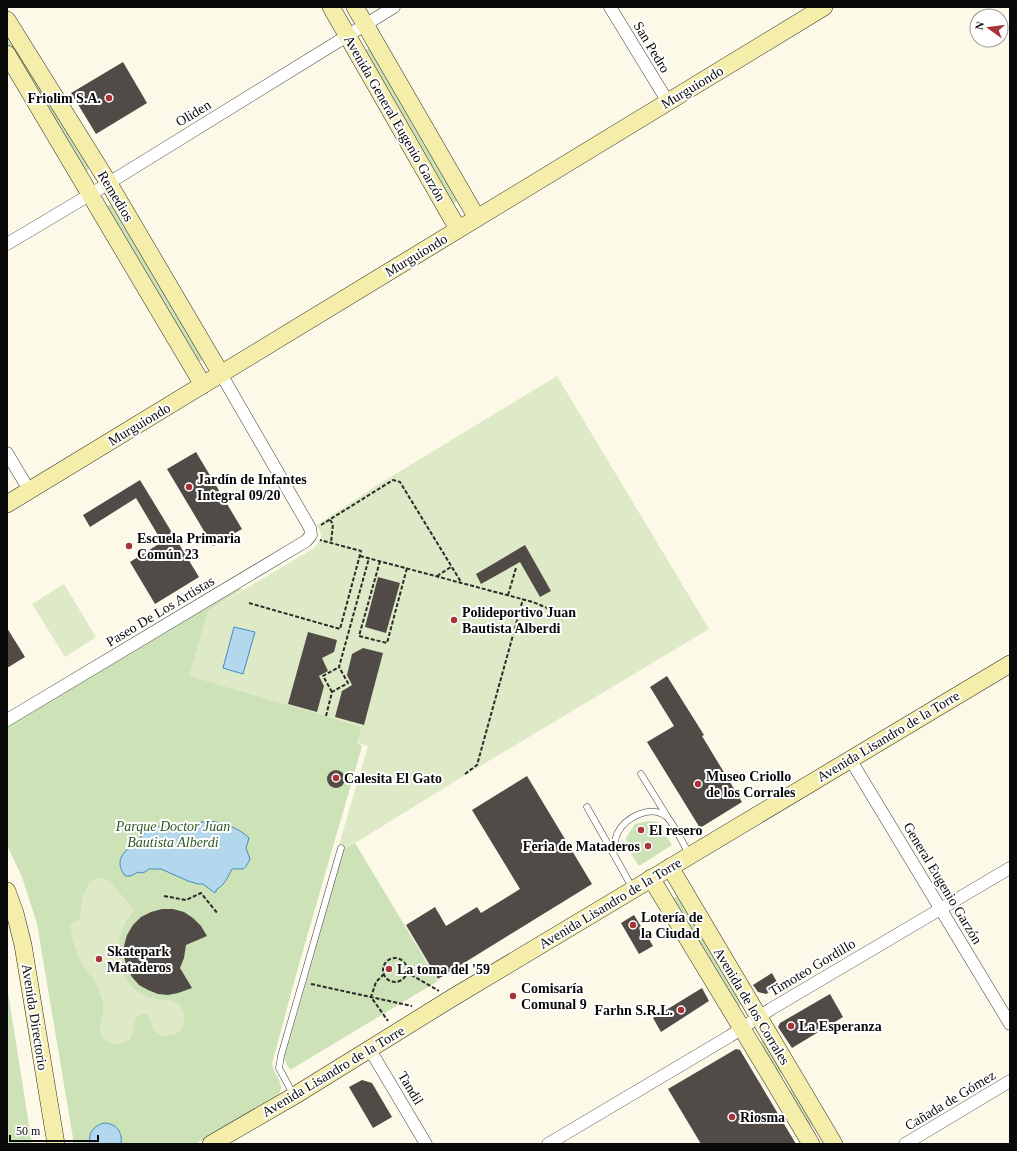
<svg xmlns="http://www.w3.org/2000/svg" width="1017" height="1151" viewBox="0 0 1017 1151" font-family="'Times New Roman',serif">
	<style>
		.green { fill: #cde2b7 }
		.pitch { fill: #deeac7 }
		.water { fill: #b3d8ee; stroke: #438bbc }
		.building { fill: #514b47 }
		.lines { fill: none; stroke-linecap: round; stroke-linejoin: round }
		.lane-casing { stroke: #3c3c3c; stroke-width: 7 }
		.street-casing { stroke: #3c3c3c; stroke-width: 13 }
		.secondary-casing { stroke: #2b2b2b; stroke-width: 18 }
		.path { stroke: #2b2b2b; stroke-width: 2; stroke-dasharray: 4 2; stroke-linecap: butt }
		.lane { stroke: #fff; stroke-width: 6 }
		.street { stroke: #fff; stroke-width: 12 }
		.secondary { stroke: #f5edaa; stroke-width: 17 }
		.poi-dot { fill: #a83338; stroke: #fff; stroke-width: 1.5 }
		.labels { text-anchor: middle; stroke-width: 4; stroke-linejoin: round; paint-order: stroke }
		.street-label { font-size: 14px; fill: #090909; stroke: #fff }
		.poi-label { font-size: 14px; font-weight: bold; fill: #090909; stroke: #fff; text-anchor: start }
		.park-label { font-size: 14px; font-style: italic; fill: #2d5823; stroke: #fff }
	</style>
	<rect width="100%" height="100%" fill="#fcf9e8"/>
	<g class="green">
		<path d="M7,29l82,137c0,3 -1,5 -4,5l-78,-122z"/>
		<polygon points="369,48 457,201 454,203 450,202 365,54 366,50"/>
		<polygon points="111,204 203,359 201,361 198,361 106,207"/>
		<path d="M238,588l5,1 -35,22 118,105 36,11 -5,16 5,3 -66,229 -24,89c3,14 16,21 4,34l-81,46h-121l-37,-220 -15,-47 -15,-32v-120z"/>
		<polygon points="648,821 658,822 672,845 639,866 628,849 626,838 635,824"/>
		<polygon points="355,843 438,981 290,1070 284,1059 344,849"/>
		<polygon points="679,895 744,1003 736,1008 671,900"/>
		<polygon points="7,986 32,1144 7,1144 7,1124 8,1122 7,1115"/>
		<polygon points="765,1039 816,1123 810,1127 820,1144 826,1140 828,1144 818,1144 787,1092 792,1089 782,1072 777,1076 758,1043"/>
	</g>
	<g class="pitch">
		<path d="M557,376l152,253 -242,145 -112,69 -11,6 -6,-1 30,-102 -11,-3 5,-16 -173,-51 19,-65 106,-63c9,-10 9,-11 3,-23l62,-41z"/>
		<polygon points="64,584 96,637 65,657 32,604"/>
		<path d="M96,878l10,1 4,3 25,28c-3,4 -7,8 -9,12 -15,26 -8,64 22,75 9,4 22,1 29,6 10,7 10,22 1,29 -7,6 -19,5 -25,-3 -4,-7 -1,-22 -17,-12 -4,11 0,26 -18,27 -5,0 -8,-1 -12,-4 -13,-10 -1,-21 -3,-34 0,-6 -3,-12 -5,-18 -3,-8 -11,-15 -15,-23 -8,-13 -11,-27 -13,-41l9,-4 4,-26 2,-1 3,-9z"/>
	</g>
	<g class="water">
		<polygon points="234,627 255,632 243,674 223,668"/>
		<path d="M210,821c14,2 29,7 39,17l-3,10 4,11c-7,14 -6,9 -18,10 -4,7 -7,16 -15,20l-2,4 -12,-9h-5l-10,-3 -27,-12h-12l-4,3 -4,1 -3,-1 -7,4h-6c-13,-18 2,-26 14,-37 4,-4 7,-8 12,-11 6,-3 13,-1 19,-1 14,0 26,-5 40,-6z"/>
		<path d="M104,1123c12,0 19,9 17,21h-31c-2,-11 3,-18 14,-21z"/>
	</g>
	<g class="building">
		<polygon points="123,62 147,103 96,134 71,93"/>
		<polygon points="196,452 242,529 213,546 167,469"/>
		<polygon points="140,480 199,577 155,604 130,562 162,542 136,498 90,527 83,515"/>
		<polygon points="525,545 551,591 540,597 520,562 481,584 476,574"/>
		<polygon points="378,577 400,583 386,633 365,627"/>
		<polygon points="7,628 25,657 7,668"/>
		<polygon points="308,632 337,640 334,652 322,658 328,671 319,676 324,686 317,712 288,704"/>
		<polygon points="363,648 383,653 364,725 335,717 342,691 352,685 347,675 352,654"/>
		<polygon points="667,676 704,735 702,736 742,802 700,828 647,742 674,726 650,687"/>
		<circle cx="336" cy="779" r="9"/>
		<polygon points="527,776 592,884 438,979 406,925 435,907 446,926 477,907 481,913 520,889 472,810"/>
		<polygon points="162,909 173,909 184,912 193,918 201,926 207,936 186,945 184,958 180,968 192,988 178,993 168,995 158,994 148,990 139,985 132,977 127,968 124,957 124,946 127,935 133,925 141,917 151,912"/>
		<polygon points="634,915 653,946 639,954 621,923"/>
		<polygon points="772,973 779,986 766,994 758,992 753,985"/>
		<polygon points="702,988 709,1001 661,1032 653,1018"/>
		<polygon points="830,994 843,1017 792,1048 778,1027 780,1023"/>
		<polygon points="736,1049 740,1050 796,1144 701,1144 668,1089"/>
		<polygon points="362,1080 372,1083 392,1117 373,1128 349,1087"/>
	</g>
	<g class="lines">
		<defs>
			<g id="lane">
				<polyline points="641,774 667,816"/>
				<polyline points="587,807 613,853"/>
				<path d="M633,889l-20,-36c1,-6 2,-13 4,-19 8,-17 34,-30 50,-17 7,7 17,29 23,38"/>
				<polyline points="293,1094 279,1068 281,1056 341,848"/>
			</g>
			<g id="street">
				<polyline points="610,7 668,102"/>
				<polyline points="7,244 91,194 394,7"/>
				<polyline points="7,453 29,490"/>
				<polyline points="7,720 306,541 311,535 310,528 221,374"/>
				<polyline points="850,759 1010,1024"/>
				<polyline points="369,1048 426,1144"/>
				<polyline points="548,1144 730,1036 771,1009 1010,868"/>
				<polyline points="905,1144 1010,1081"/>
			</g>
			<g id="secondary">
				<polyline points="331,7 458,229"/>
				<polyline points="355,7 477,218"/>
				<polyline points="7,20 108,182 221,374"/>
				<polyline points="7,54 203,385"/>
				<polyline points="7,504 824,7"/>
				<polyline points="670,867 834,1144"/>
				<polyline points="651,878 767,1070 811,1144"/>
				<polyline points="7,891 15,913 23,945 56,1144"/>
				<polyline points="211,1144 294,1096 452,998 1010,664"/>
			</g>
		</defs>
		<use href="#lane" class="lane-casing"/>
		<use href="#street" class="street-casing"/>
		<use href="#secondary" class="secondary-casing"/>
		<g class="path">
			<polyline points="330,520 333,524 331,543"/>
			<polyline points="321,525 393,480 400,482 461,582"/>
			<polyline points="360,556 533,602 559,613 563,621"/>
			<polyline points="380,561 359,636 387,643 407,568"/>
			<polyline points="437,576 451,567"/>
			<polyline points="508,595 516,568"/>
			<polyline points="249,603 340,629 361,551 320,540"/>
			<polyline points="332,692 323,676 339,667"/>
			<polyline points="326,716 332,692 348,683 339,667 369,558"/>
			<polyline points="465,774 477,765 523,599"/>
			<polyline points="164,896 186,900 201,893 218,914"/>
			<circle cx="395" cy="970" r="12"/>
			<polyline points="406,972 439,991"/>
			<polyline points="384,974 376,982 371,997 388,1021"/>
			<polyline points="311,984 412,1006"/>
		</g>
		<use href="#lane" class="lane"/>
		<use href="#street" class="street"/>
		<use href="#secondary" class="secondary"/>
	</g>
	<g class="poi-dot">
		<circle cx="109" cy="98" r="4"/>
		<circle cx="189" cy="487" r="4"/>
		<circle cx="129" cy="546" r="4"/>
		<circle cx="454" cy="620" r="4"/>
		<circle cx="336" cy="778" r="4"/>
		<circle cx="698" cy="784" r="4"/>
		<circle cx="641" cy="830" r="4"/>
		<circle cx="648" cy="846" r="4"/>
		<circle cx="633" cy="925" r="4"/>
		<circle cx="99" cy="959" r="4"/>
		<circle cx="389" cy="969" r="4"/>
		<circle cx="513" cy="996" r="4"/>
		<circle cx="681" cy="1010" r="4"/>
		<circle cx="791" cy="1026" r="4"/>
		<circle cx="732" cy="1117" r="4"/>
	</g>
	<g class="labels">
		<g class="street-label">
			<text transform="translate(652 47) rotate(59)" y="5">San Pedro</text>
			<text transform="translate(692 87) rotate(-31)" y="5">Murguiondo</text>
			<text transform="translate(193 113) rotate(-31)" y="5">Oliden</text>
			<text transform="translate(395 118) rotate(60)" y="5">Avenida General Eugenio Garzón</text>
			<text transform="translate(116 196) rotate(59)" y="5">Remedios</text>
			<text transform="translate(416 255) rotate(-31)" y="5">Murguiondo</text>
			<text transform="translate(139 424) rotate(-31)" y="5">Murguiondo</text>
			<text transform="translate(160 611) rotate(-31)" y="5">Paseo De Los Artistas</text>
			<text transform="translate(888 736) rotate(-31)" y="5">Avenida Lisandro de la Torre</text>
			<text transform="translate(943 883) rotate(59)" y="5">General Eugenio Garzón</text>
			<text transform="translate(610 903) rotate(-31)" y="5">Avenida Lisandro de la Torre</text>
			<text transform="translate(812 967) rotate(-31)" y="5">Timoteo Gordillo</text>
			<text transform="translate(752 1006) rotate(59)" y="5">Avenida de los Corrales</text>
			<text transform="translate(35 1017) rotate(81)" y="5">Avenida Directorio</text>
			<text transform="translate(333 1071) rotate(-31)" y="5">Avenida Lisandro de la Torre</text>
			<text transform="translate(411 1088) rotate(59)" y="5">Tandil</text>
			<text transform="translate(950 1100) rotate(-31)" y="5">Cañada de Gómez</text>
		</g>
		<g class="poi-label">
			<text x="101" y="103" text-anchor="end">Friolim S.A.</text>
			<text x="197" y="484">Jardín de Infantes<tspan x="197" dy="16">Integral 09/20</tspan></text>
			<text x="137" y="543">Escuela Primaria<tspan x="137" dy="16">Común 23</tspan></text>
			<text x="462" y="617">Polideportivo Juan<tspan x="462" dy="16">Bautista Alberdi</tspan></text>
			<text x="706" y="781">Museo Criollo<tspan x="706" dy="16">de los Corrales</tspan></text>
			<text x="344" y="783">Calesita El Gato</text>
			<text x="649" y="835">El resero</text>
			<text x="640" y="851" text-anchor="end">Feria de Mataderos</text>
			<text x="641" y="922">Lotería de<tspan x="641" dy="16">la Ciudad</tspan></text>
			<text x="107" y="956">Skatepark<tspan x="107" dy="16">Mataderos</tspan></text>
			<text x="397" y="974">La toma del '59</text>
			<text x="521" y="993">Comisaría<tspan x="521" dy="16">Comunal 9</tspan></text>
			<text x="673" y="1015" text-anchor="end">Farhn S.R.L.</text>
			<text x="799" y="1031">La Esperanza</text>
			<text x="740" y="1122">Riosma</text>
		</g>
		<g class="park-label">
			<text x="173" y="831">Parque Doctor Juan<tspan x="173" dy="16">Bautista Alberdi</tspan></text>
		</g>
	</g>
	<rect width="1017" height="1151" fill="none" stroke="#090909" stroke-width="16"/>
	<g transform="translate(989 28) rotate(284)"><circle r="19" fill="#ffffff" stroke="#9d9d9d"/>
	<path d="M0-3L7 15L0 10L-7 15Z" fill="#a83338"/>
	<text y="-6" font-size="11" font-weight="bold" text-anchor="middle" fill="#090909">N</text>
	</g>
	<path d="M10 1135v6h88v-6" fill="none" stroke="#090909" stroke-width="2"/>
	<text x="16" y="1135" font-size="12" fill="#090909" stroke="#ffffff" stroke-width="3" paint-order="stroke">50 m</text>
</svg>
